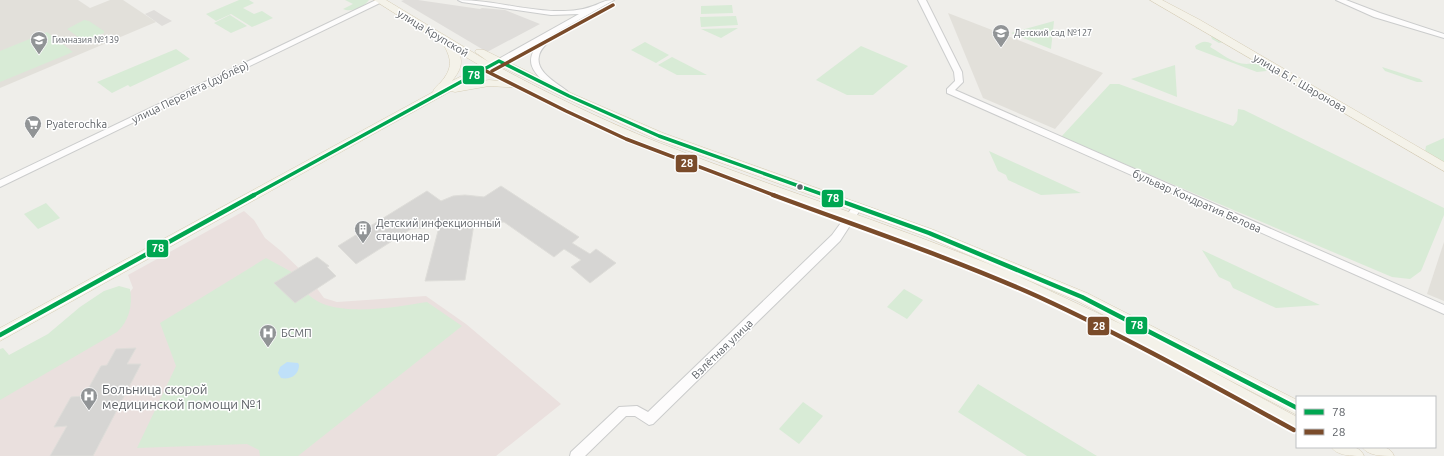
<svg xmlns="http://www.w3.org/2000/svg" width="1444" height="456" viewBox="0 0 1444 456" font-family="Ubuntu,sans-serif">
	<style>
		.industrial { fill: #dfddda }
		.education { fill: #e2e0da }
		.medical { fill: #eae0de }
		.green { fill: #d8ebd6 }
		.water { fill: #bfe0f9 }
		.building { fill: #d6d5d3; stroke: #deddd9 }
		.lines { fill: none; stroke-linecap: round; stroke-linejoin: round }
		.minor-casing { stroke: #cbcccc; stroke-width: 2 }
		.major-casing { stroke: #d7ceb8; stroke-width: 1 }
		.minor { fill: #fdfcfc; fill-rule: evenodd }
		.major { fill: #f4f2e9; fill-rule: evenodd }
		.bus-1-far1-casing { stroke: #fff; stroke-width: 6 }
		.bus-1-casing { stroke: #fff; stroke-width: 8 }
		.bus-2-far1-casing { stroke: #fff; stroke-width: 6 }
		.bus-2-casing { stroke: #fff; stroke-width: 8 }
		.bus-1-far1 { stroke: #00a651; stroke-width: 3.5 }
		.bus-1 { stroke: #00a651; stroke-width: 4.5 }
		.bus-2-far1 { stroke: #7a4b2a; stroke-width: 3.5 }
		.bus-2 { stroke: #7a4b2a; stroke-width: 4.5 }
		.bus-dot { fill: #5f6368; stroke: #fff; stroke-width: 1.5 }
		.labels { text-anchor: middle; stroke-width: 3; stroke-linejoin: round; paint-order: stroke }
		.far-poi-label { font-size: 9px; fill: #5f6368; stroke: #fff; text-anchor: start }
		.street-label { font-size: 11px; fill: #5f6368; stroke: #fff }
		.poi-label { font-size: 11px; fill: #5f6368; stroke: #fff; text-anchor: start }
		.near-poi-label { font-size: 13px; fill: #5f6368; stroke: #fff; text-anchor: start }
		.line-badge { stroke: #fff; stroke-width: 1.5 }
		.badge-label { font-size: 11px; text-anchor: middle; font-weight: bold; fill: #fff }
	</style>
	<rect width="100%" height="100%" fill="#efeeea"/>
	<g class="industrial">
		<polygon points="404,0 418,0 480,9 482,8 505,10 540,24 487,52 401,1"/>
		<polygon points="154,10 165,17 172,21 162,26 145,14"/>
	</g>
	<g class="education">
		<polygon points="0,0 78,0 90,8 110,0 123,0 156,22 0,88"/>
		<polygon points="948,13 1103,73 1055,129 983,98"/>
		<polygon points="1444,242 1444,301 1427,294"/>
	</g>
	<polygon class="medical" points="244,211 254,220 265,238 281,251 310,279 324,298 337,302 426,296 466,324 561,404 496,456 0,456 0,373 125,299 133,288 128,275"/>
	<g class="green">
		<polygon points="239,0 249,0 254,3 243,8 254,14 262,11 273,18 252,27 231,14 216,21 206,14"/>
		<path d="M345,0h24c-5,7 -18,13 -26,9l10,-5z"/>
		<polygon points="732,5 733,13 701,14 701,6"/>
		<polygon points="230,15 247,26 231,33 214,23"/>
		<polygon points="736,16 738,25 701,27 700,17"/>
		<polygon points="84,20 89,21 104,31 104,33 84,41 67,29"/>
		<polygon points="1054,21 1051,49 1011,33"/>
		<polygon points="738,28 721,38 701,29"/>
		<polygon points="47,32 73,52 0,82 0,51"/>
		<path d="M1211,36h4l51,31 1,2 -1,2 -9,1 -61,-23 -1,-3c6,-4 10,-6 17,-2l-2,3c14,8 29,22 46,15l-33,-20 -4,1 -7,-4z"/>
		<polygon points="645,42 669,55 656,63 631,50"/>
		<polygon points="861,46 908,66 873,95 847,95 816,80"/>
		<polygon points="176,49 190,59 130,87 128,85 112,93 97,82"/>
		<polygon points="672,57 707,75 677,75 658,65"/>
		<polygon points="1175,65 1177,97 1131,79"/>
		<polygon points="1382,67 1420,79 1423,82 1417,82 1385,71"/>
		<polygon points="1110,84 1119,84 1233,126 1237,121 1238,109 1244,110 1444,208 1444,215 1421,271 1410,279 1392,277 1061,137"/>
		<polygon points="1444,138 1444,163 1425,152 1426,146"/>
		<polygon points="989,151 1081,193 1041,195 1008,180 1006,175 998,171"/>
		<polygon points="46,203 60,218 38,229 24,214"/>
		<polygon points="1202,250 1320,305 1276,308 1233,288 1230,282 1219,277"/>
		<path d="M266,258l35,19c1,4 2,11 5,15 23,28 89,15 121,10l35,24 -164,130h-38l-1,-6 -12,-6 -110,4 39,-82 -16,-43z"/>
		<path d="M119,286l11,3c3,16 -1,32 -13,43l-117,68v-51l3,-1 6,7 39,-21 32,-27 24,-16z"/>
		<polygon points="904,289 923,300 907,319 887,307"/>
		<polygon points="978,384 1097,456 1027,456 958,412"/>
		<polygon points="803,402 823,416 799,444 779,429"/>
	</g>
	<path class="water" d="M287,362l11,1 1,2c0,10 -9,15 -18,13l-3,-5 2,-6z"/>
	<g class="building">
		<polygon points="501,186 579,237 572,243 590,254 596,249 616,263 590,283 571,267 581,260 564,249 554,257 504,222 474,224 465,280 425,281 439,227 411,229 356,264 338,246 427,191 441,201 453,196 465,195 484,197"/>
		<polygon points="317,257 329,266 327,267 336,276 295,303 274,283"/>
		<polygon points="136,348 127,364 141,364 93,456 50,456 67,426 54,427 71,397 84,396 101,366 107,365 116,349"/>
	</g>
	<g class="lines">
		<defs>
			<g id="minor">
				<polygon points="376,0 384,1 0,187 0,180"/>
				<path d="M458,0c33,0 65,10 96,11 13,0 26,0 39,-5 9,-3 11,-6 21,-6l-64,36 1,2c-4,6 -11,11 -12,18 -4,16 18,27 28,35l1,2 -4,3c-6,-2 -11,-8 -16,-11 -17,-14 -24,-25 -8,-43l-38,21h-6l-1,-2 84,-47 -28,1 -89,-13z"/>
				<polygon points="918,0 926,0 962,72 963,82 955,90 1444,305 1444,314 947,93 947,89 955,81 954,72"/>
				<polygon points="1336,0 1346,0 1380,13 1444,34 1444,38 1374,17"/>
				<polygon points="857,204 862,207 840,241 653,424 649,425 635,416 626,416 585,456 570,456 571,452 619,407 637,406 648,412 832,235 854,205"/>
			</g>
			<g id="major">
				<path d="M374,0h12l103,62 -14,-10 1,-2h8l89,44 90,39 271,97 153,63 210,107v15l-95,-49 95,51v15l-221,-117 -117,-53 -310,-114 -71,-32 -55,-28 -34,-2 -34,6 -4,-1 -451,250v-13l433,-236c1,-4 5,-7 8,-10 12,-14 11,-23 2,-38zM459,53l22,13 -29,15c7,-9 12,-17 7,-28zM498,65l67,33 90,41 269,97 84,36c-115,-48 -235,-84 -351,-130 -55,-22 -108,-48 -160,-76zM489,70l21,12 -21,-2 -26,4zM1016,275l61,26 46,24z"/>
				<polygon points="1150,0 1162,0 1200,20 1444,162 1444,171"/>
				<path d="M1331,447c12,0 28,-4 33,9 -12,0 -27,0 -33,-9z"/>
				<path d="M1362,447c12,0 27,-4 32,9 -12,0 -26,0 -32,-9z"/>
			</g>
		</defs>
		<use href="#minor" class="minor-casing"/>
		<use href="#major" class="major-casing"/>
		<use href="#minor" class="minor"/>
		<use href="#major" class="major"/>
		<defs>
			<polyline id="bus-1-far1" points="252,196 499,61 569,96 659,136 827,196"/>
			<g id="bus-1">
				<polyline points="824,195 929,233 1082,297 1297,408"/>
				<polyline points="0,335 254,195"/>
			</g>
			<g id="bus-2-far1">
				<polyline points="486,71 566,111 626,139 776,196"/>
				<polyline points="492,71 613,5"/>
			</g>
			<path id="bus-2" d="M773,195c89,33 179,63 266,102 87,40 171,87 255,133"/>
		</defs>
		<use href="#bus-1-far1" class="bus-1-far1-casing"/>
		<use href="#bus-1" class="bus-1-casing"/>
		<use href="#bus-2-far1" class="bus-2-far1-casing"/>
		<use href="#bus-2" class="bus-2-casing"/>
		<use href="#bus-1-far1" class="bus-1-far1"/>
		<use href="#bus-1" class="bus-1"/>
		<use href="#bus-2-far1" class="bus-2-far1"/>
		<use href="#bus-2" class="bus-2"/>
	</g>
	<defs>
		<symbol id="school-pin" viewBox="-11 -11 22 30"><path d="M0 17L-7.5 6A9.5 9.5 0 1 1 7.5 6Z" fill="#919496" stroke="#fff"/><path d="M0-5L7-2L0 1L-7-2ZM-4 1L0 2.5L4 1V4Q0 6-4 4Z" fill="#fff"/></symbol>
		<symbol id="supermarket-pin" viewBox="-11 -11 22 30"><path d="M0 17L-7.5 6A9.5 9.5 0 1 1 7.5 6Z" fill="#919496" stroke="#fff"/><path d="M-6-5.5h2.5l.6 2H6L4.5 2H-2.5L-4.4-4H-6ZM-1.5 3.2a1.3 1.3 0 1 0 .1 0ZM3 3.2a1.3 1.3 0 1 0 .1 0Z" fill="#fff"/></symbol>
		<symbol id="building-pin" viewBox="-11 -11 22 30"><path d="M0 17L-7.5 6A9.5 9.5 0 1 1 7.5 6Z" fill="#919496" stroke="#fff"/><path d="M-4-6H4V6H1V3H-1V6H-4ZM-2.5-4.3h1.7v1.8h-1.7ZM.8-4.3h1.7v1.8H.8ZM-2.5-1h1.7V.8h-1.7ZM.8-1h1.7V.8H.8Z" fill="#fff"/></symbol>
		<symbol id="hospital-pin" viewBox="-11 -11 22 30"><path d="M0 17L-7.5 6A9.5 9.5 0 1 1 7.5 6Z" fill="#919496" stroke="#fff"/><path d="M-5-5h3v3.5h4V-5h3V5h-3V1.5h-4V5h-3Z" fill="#fff"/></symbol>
	</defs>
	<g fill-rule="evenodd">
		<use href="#school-pin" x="991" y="23" width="20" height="27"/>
		<use href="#school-pin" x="29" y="30" width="20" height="27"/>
		<use href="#supermarket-pin" x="23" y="114" width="20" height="27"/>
		<use href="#building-pin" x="353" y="219" width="20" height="27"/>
		<use href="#hospital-pin" x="258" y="323" width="20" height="27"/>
		<use href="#hospital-pin" x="79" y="386" width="20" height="27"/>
	</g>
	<circle class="bus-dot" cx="800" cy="187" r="3.5"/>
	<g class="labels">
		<g class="far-poi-label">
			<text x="1014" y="36">Детский сад №127</text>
			<text x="52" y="43">Гимназия №139</text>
		</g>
		<g class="street-label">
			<text transform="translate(433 33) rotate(31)" y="4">улица Крупской</text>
			<text transform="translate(1300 83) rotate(30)" y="4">улица Б.Г. Шаронова</text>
			<text transform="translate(190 92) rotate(-26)" y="4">улица Перелёта (дублёр)</text>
			<text transform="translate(1197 201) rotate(24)" y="4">бульвар Кондратия Белова</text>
			<text transform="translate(722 349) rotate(-44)" y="4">Взлётная улица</text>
		</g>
		<g class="poi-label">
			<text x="46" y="128">Pyaterochka</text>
			<text x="376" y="227">Детский инфекционный<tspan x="376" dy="13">стационар</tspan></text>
			<text x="281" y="337">БСМП</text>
		</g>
		<g class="near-poi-label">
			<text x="102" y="394">Больница скорой<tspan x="102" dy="15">медицинской помощи №1</tspan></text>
		</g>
	</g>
	<g class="line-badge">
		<rect x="462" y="65" width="23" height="20" rx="4" fill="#00a651"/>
		<rect x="675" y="154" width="23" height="19" rx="4" fill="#7a4b2a"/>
		<rect x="821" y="189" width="23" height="19" rx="4" fill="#00a651"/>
		<rect x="146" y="239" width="23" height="19" rx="4" fill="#00a651"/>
		<rect x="1125" y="316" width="23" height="19" rx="4" fill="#00a651"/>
		<rect x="1087" y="316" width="23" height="20" rx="4" fill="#7a4b2a"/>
	</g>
	<g class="badge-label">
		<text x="474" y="79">78</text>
		<text x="687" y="167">28</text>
		<text x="833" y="202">78</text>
		<text x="158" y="252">78</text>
		<text x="1137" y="329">78</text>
		<text x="1099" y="330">28</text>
	</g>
	<rect x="1296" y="396" width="140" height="52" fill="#ffffff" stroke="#bfc1c3"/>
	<rect x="1304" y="409" width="20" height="6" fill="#00a651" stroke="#bfc1c3"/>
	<text x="1332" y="416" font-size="12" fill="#5f6368">78</text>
	<rect x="1304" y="429" width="20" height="6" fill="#7a4b2a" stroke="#bfc1c3"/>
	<text x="1332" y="436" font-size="12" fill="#5f6368">28</text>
</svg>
